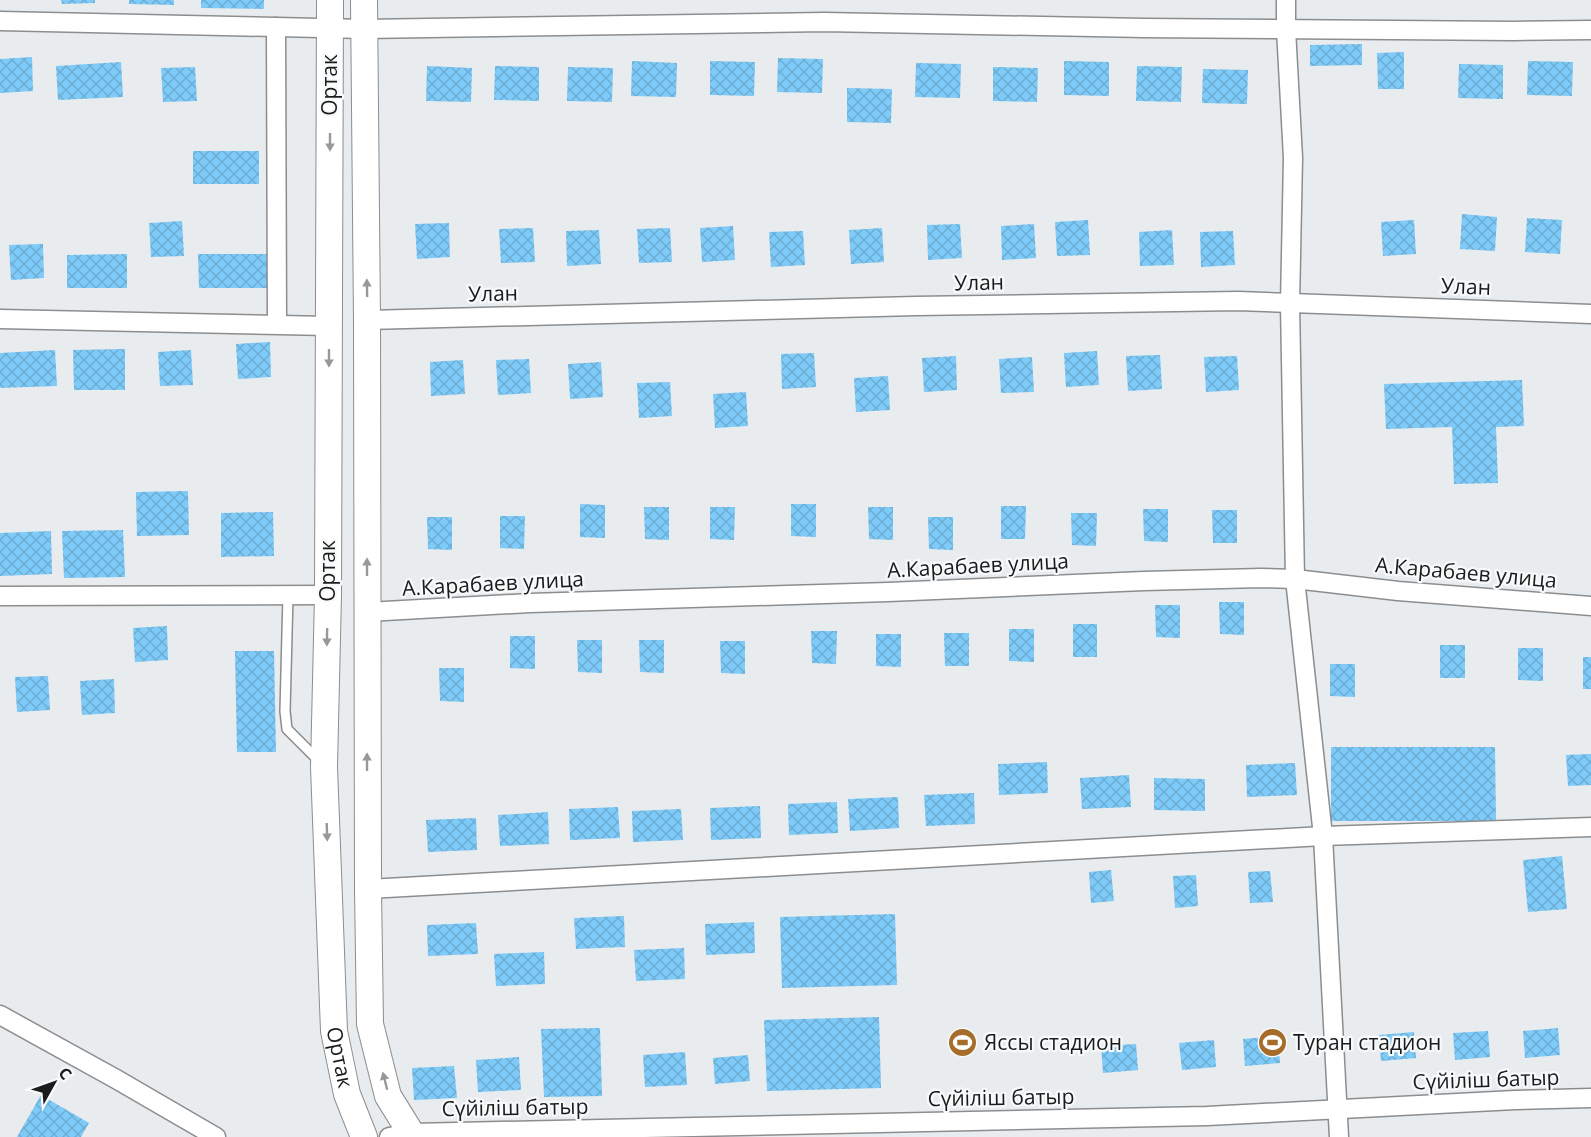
<svg xmlns="http://www.w3.org/2000/svg" width="1591" height="1137" viewBox="0 0 1591 1137" font-family="'Open Sans',sans-serif">
	<style>
		.building { fill: url(#building-cross-hatch) }
		.lines { fill: none; stroke-linecap: round; stroke-linejoin: round }
		.lane-casing { stroke: #8b8d8f; stroke-width: 12 }
		.street-casing { stroke: #8b8d8f; stroke-width: 21 }
		.secondary-casing { stroke: #8b8d8f; stroke-width: 28 }
		.lane { stroke: #fff; stroke-width: 9 }
		.street { stroke: #fff; stroke-width: 18 }
		.secondary { stroke: #fff; stroke-width: 26 }
		.oneway { fill: #989898 }
		.labels { text-anchor: middle; stroke-width: 4.5; stroke-linejoin: round; paint-order: stroke }
		.street-label { font-size: 21px; fill: #1a1b1b; stroke: #f7f9fb }
		.poi-label { font-size: 21px; fill: #1a1b1b; stroke: #f7f9fb; text-anchor: start }
	</style>
	<defs>
		<pattern id="building-cross-hatch" width="8" height="8" patternUnits="userSpaceOnUse" patternTransform="scale(1.5)"><rect width="8" height="8" fill="#7ecaf8"/><path d="M0 0l8 8M0 8l8-8" fill="none" stroke="#6cadd4"/></pattern>
	</defs>
	<rect width="100%" height="100%" fill="#e9ecee"/>
	<g class="building">
		<polygon points="61,0 95,0 95,3 62,4"/>
		<polygon points="129,0 174,0 174,5 129,4"/>
		<polygon points="201,0 264,0 264,9 201,8"/>
		<polygon points="1362,44 1362,65 1310,66 1310,45"/>
		<polygon points="1404,52 1404,89 1378,89 1377,53"/>
		<polygon points="32,57 33,91 0,93 0,59"/>
		<polygon points="778,58 823,59 822,93 777,92"/>
		<polygon points="632,61 677,63 676,97 631,96"/>
		<polygon points="710,61 755,62 754,96 710,95"/>
		<polygon points="1064,61 1109,62 1109,96 1064,95"/>
		<polygon points="1528,61 1573,62 1572,96 1527,95"/>
		<polygon points="121,62 123,97 58,100 56,66"/>
		<polygon points="916,63 961,64 960,98 915,97"/>
		<polygon points="1459,64 1503,65 1503,99 1458,98"/>
		<polygon points="427,66 472,68 471,102 426,101"/>
		<polygon points="495,66 539,67 539,101 494,100"/>
		<polygon points="1137,66 1182,67 1181,102 1136,101"/>
		<polygon points="195,67 197,101 163,102 161,68"/>
		<polygon points="568,67 613,68 612,102 567,101"/>
		<polygon points="993,67 1038,68 1037,102 993,101"/>
		<polygon points="1203,69 1248,70 1247,104 1202,103"/>
		<polygon points="847,88 892,89 891,123 847,122"/>
		<rect x="193" y="151" width="66" height="33"/>
		<polygon points="1462,214 1497,217 1495,251 1460,249"/>
		<polygon points="1527,218 1562,220 1560,254 1525,252"/>
		<polygon points="1088,220 1090,255 1057,256 1055,222"/>
		<polygon points="1414,220 1416,254 1383,256 1381,222"/>
		<polygon points="182,221 184,256 151,257 149,223"/>
		<polygon points="449,223 450,257 417,259 415,224"/>
		<polygon points="960,224 962,258 928,260 927,225"/>
		<polygon points="1034,224 1036,258 1002,260 1001,226"/>
		<polygon points="733,226 735,260 702,262 700,228"/>
		<polygon points="533,228 535,262 501,263 499,229"/>
		<polygon points="670,228 672,262 639,263 637,229"/>
		<polygon points="882,228 884,262 851,264 849,230"/>
		<polygon points="599,230 601,264 567,266 566,231"/>
		<polygon points="1172,230 1174,265 1140,266 1139,232"/>
		<polygon points="803,231 805,265 771,267 769,232"/>
		<polygon points="1233,231 1235,265 1201,267 1200,232"/>
		<polygon points="43,244 44,278 11,280 9,245"/>
		<polygon points="127,254 127,288 67,288 67,255"/>
		<polygon points="198,254 270,254 270,288 199,288"/>
		<polygon points="270,342 271,377 238,379 236,344"/>
		<polygon points="125,349 125,390 74,390 73,350"/>
		<polygon points="55,350 57,386 0,388 0,353"/>
		<polygon points="191,350 193,385 160,386 158,352"/>
		<polygon points="1097,351 1099,385 1066,387 1064,353"/>
		<polygon points="814,353 816,387 782,389 781,354"/>
		<polygon points="1160,355 1162,389 1128,391 1126,356"/>
		<polygon points="956,356 957,390 924,392 922,358"/>
		<polygon points="1237,356 1239,390 1206,392 1204,357"/>
		<polygon points="1032,357 1034,392 1001,393 999,359"/>
		<polygon points="529,359 531,393 498,395 496,360"/>
		<polygon points="463,360 465,394 431,396 430,362"/>
		<polygon points="601,362 603,397 570,399 568,364"/>
		<polygon points="888,376 890,410 856,412 854,378"/>
		<polygon points="1522,380 1524,426 1496,427 1498,483 1454,484 1452,427 1386,429 1384,384"/>
		<polygon points="670,382 672,416 639,418 637,383"/>
		<polygon points="746,392 748,426 715,428 713,394"/>
		<polygon points="188,491 189,535 137,536 136,492"/>
		<polygon points="580,504 605,505 605,538 580,537"/>
		<polygon points="791,504 816,504 816,537 791,536"/>
		<polygon points="1001,506 1026,506 1025,539 1001,539"/>
		<polygon points="644,507 669,507 669,540 645,539"/>
		<polygon points="710,507 735,507 734,540 710,539"/>
		<polygon points="868,507 893,507 893,540 869,539"/>
		<polygon points="1143,509 1168,509 1168,542 1144,541"/>
		<polygon points="1212,510 1237,510 1237,543 1213,543"/>
		<polygon points="273,512 274,556 221,557 221,513"/>
		<polygon points="1071,513 1097,513 1096,546 1072,545"/>
		<polygon points="500,516 525,516 524,549 500,548"/>
		<polygon points="427,517 452,517 452,550 428,549"/>
		<polygon points="928,517 953,517 953,550 929,549"/>
		<polygon points="123,530 125,577 64,578 62,531"/>
		<polygon points="51,531 52,574 0,576 0,533"/>
		<polygon points="1219,602 1244,602 1244,635 1220,634"/>
		<polygon points="1155,605 1180,605 1180,638 1156,637"/>
		<rect x="1073" y="624" width="24" height="33"/>
		<polygon points="167,626 168,660 135,662 133,628"/>
		<polygon points="1009,629 1034,629 1034,662 1009,661"/>
		<polygon points="811,631 837,631 836,664 812,663"/>
		<polygon points="944,633 969,633 969,666 945,666"/>
		<polygon points="876,634 901,634 901,667 876,666"/>
		<polygon points="510,636 535,636 535,669 510,668"/>
		<polygon points="577,640 602,640 602,673 578,672"/>
		<polygon points="639,640 664,640 664,673 640,672"/>
		<polygon points="720,641 745,641 745,674 721,673"/>
		<rect x="1440" y="645" width="25" height="33"/>
		<polygon points="1518,648 1543,648 1543,681 1518,680"/>
		<polygon points="235,651 274,651 276,752 237,752"/>
		<rect x="1583" y="657" width="8" height="32"/>
		<polygon points="1330,664 1355,664 1355,697 1330,696"/>
		<polygon points="439,668 464,668 464,702 440,701"/>
		<polygon points="48,676 50,710 17,712 15,677"/>
		<polygon points="114,679 115,713 82,715 80,681"/>
		<polygon points="1331,747 1495,747 1496,821 1331,821"/>
		<polygon points="1591,754 1591,785 1568,786 1566,755"/>
		<polygon points="1047,762 1048,793 999,795 998,764"/>
		<polygon points="1295,763 1297,795 1247,797 1246,765"/>
		<polygon points="1129,775 1131,807 1082,809 1080,778"/>
		<polygon points="1154,778 1205,779 1205,811 1154,810"/>
		<polygon points="974,793 975,824 926,826 924,795"/>
		<polygon points="898,797 899,828 850,831 848,799"/>
		<polygon points="837,802 838,833 789,835 788,804"/>
		<polygon points="760,806 761,838 711,840 710,808"/>
		<polygon points="618,807 620,838 570,840 569,809"/>
		<polygon points="681,809 683,840 633,842 632,811"/>
		<polygon points="548,812 549,844 500,846 498,815"/>
		<polygon points="476,818 477,850 428,852 426,820"/>
		<polygon points="1562,856 1567,909 1528,912 1523,860"/>
		<polygon points="1111,870 1114,901 1091,903 1089,872"/>
		<polygon points="1270,871 1273,902 1250,903 1248,872"/>
		<polygon points="1196,875 1198,906 1175,908 1173,876"/>
		<polygon points="895,914 897,985 782,988 780,917"/>
		<polygon points="624,916 625,947 576,949 574,918"/>
		<polygon points="754,922 755,953 706,955 705,924"/>
		<polygon points="476,923 478,954 428,956 427,925"/>
		<polygon points="684,948 685,979 636,981 634,950"/>
		<polygon points="544,952 545,984 496,986 494,954"/>
		<polygon points="879,1017 881,1088 767,1091 764,1020"/>
		<polygon points="600,1028 602,1096 544,1097 541,1029"/>
		<polygon points="1558,1028 1560,1055 1525,1058 1523,1031"/>
		<polygon points="1488,1031 1490,1057 1455,1060 1453,1033"/>
		<polygon points="1414,1032 1416,1058 1381,1061 1379,1035"/>
		<polygon points="1278,1036 1280,1063 1245,1066 1243,1039"/>
		<polygon points="1214,1040 1216,1067 1182,1070 1179,1043"/>
		<polygon points="1136,1044 1138,1070 1103,1073 1101,1046"/>
		<polygon points="685,1052 687,1085 645,1087 643,1055"/>
		<polygon points="748,1055 750,1081 715,1084 713,1058"/>
		<polygon points="519,1057 521,1090 478,1092 476,1060"/>
		<polygon points="454,1066 457,1098 414,1100 412,1068"/>
		<polygon points="41,1095 89,1123 81,1137 17,1137"/>
	</g>
	<g class="lines">
		<defs>
			<polyline id="lane" points="288,595 285,711 287,729 320,762"/>
			<g id="street">
				<polyline points="1286,0 1286,29 1293,158 1290,304 1295,579 1323,836 1339,1137"/>
				<polyline points="0,21 364,29 824,22 1144,28 1514,31 1591,30"/>
				<polyline points="276,27 277,324"/>
				<polyline points="0,319 329,326"/>
				<polyline points="367,320 916,306 1238,301 1591,314"/>
				<polyline points="0,596 328,595"/>
				<polyline points="367,612 530,603 888,592 1144,581 1261,578 1295,579 1398,591 1591,606"/>
				<polyline points="368,889 1323,836 1591,827"/>
				<polyline points="0,1015 116,1079 216,1137"/>
				<polyline points="389,1137 411,1133 457,1132 1207,1116 1515,1100 1591,1098"/>
			</g>
			<g id="secondary">
				<path id="s1" d="M330,0l-2,595 -4,172 10,264 13,63 17,43"/>
				<polyline points="364,0 367,320 368,889 370,1024 388,1096 411,1133 416,1137"/>
			</g>
		</defs>
		<use href="#lane" class="lane-casing"/>
		<use href="#street" class="street-casing"/>
		<use href="#secondary" class="secondary-casing"/>
		<use href="#lane" class="lane"/>
		<use href="#street" class="street"/>
		<use href="#secondary" class="secondary"/>
	</g>
	<defs><path id="oneway-solid" d="M-6-.8H1V-3.2L6.5 0L1 3.2V.8H-6Z" transform="scale(1.5)"/></defs>
	<g class="oneway">
		<use href="#oneway-solid" transform="translate(330 142) rotate(90)"/>
		<use href="#oneway-solid" transform="translate(367 288) rotate(-91)"/>
		<use href="#oneway-solid" transform="translate(329 358) rotate(90)"/>
		<use href="#oneway-solid" transform="translate(367 567) rotate(-90)"/>
		<use href="#oneway-solid" transform="translate(327 637) rotate(91)"/>
		<use href="#oneway-solid" transform="translate(367 762) rotate(-90)"/>
		<use href="#oneway-solid" transform="translate(327 832) rotate(88)"/>
		<use href="#oneway-solid" transform="translate(385 1081) rotate(-104)"/>
	</g>
	<defs>
		<symbol id="stadium-disc" viewBox="-11 -11 22 22"><circle r="9.5" fill="#a56c2a" stroke="#f7f9fb"/><path d="M0-5a6.5 5 0 1 0 0 10a6.5 5 0 1 0 0-10ZM-3.5-1.8h7v3.6h-7Z" fill="#fff"/></symbol>
	</defs>
	<g fill-rule="evenodd">
		<use href="#stadium-disc" x="946" y="1026" width="33" height="33"/>
		<use href="#stadium-disc" x="1256" y="1026" width="33" height="33"/>
	</g>
	<g class="labels">
		<g class="street-label">
			<text transform="translate(330 85) rotate(-90)" y="7">Ортак</text>
			<text transform="translate(979 283) rotate(-1)" y="7">Улан</text>
			<text transform="translate(1466 287) rotate(2)" y="7">Улан</text>
			<text transform="translate(493 294) rotate(-1)" y="7">Улан</text>
			<text transform="translate(978 566) rotate(-3)" y="7">А.Карабаев улица</text>
			<text transform="translate(328 571) rotate(-90)" y="7">Ортак</text>
			<text transform="translate(1466 573) rotate(5)" y="7">А.Карабаев улица</text>
			<text transform="translate(493 584) rotate(-3)" y="7">А.Карабаев улица</text>
			<text dy="7" stroke="none"><textPath href="#s1" startOffset="1058">Ортак</textPath></text>
			<text transform="translate(1486 1080) rotate(-2)" y="7">Сүйіліш батыр</text>
			<text transform="translate(1001 1098) rotate(-1)" y="7">Сүйіліш батыр</text>
			<text transform="translate(515 1108) rotate(-1)" y="7">Сүйіліш батыр</text>
		</g>
		<g class="poi-label">
			<text x="984" y="1050">Яссы стадион</text>
			<text x="1293" y="1050">Туран стадион</text>
		</g>
	</g>
	<g transform="translate(54 1083) rotate(50)" stroke="#f7f9fb" stroke-width="4.5" paint-order="stroke">
	<path d="M0-4.5L10 22L0 15L-10 22Z" fill="#1a1b1b"/>
	<text y="-9" font-size="16" font-weight="bold" text-anchor="middle" fill="#1a1b1b">С</text>
	</g>
</svg>
